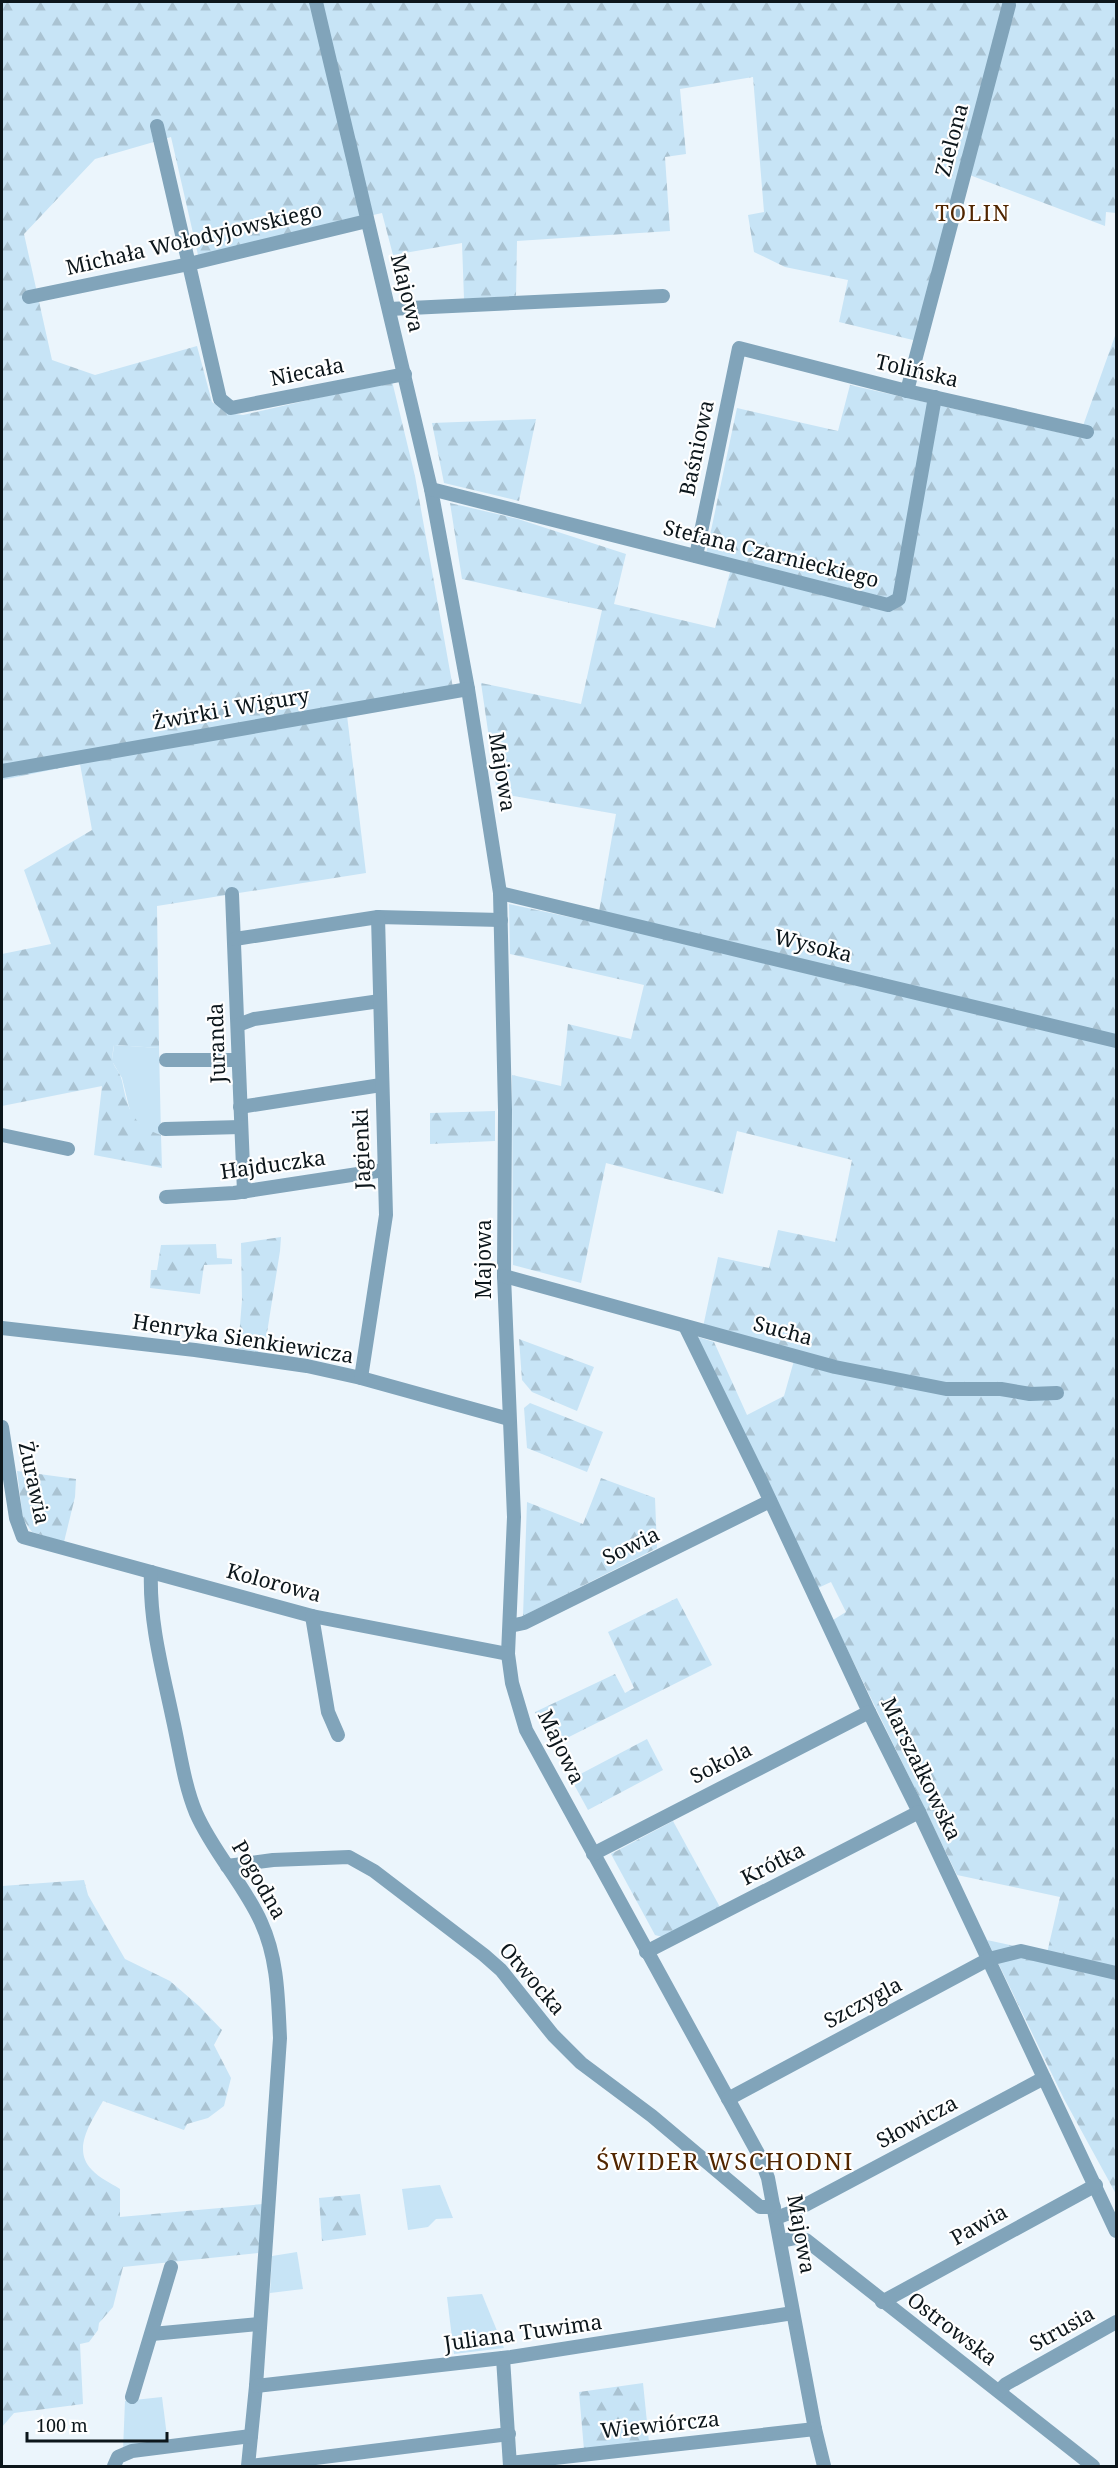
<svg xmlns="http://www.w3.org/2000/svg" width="1118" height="2468" viewBox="0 0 1118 2468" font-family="'Noto Serif',serif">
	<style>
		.grass { fill: #c7e4f6 }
		.forest { fill: url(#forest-firs) }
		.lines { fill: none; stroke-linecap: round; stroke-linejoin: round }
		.minor { stroke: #81a4ba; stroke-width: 14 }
		.labels { text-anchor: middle; stroke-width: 4.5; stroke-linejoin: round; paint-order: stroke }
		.street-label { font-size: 21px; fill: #0c161b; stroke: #fff }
		.neighbourhood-label { font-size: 22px; letter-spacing: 1.5px; fill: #512600; stroke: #fff }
		.quarter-label { font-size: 24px; letter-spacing: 1.5px; fill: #512600; stroke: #fff }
	</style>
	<defs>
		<pattern id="forest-firs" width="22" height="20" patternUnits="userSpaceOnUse" patternTransform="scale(1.5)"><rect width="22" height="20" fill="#c7e4f6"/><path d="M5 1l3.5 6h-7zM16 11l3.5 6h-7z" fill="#aac3d2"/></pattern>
	</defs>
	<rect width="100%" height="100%" fill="#ebf5fc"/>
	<g class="grass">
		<polygon points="114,1045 159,1048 161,1135 146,1130 131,1115 122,1078 112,1061"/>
		<polygon points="440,2185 453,2218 436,2219 428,2227 408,2230 402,2189"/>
		<polygon points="297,2252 303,2289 270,2293 272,2256"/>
		<polygon points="482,2294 504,2348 454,2354 447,2297"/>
		<polygon points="162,2397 168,2444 123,2450 125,2401"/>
	</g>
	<g class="forest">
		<path d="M2,2h1114v211l-10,-1 -1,14 -146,-55 -42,170 -78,-19 9,-42 -63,-13 -31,-15 -6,-37 16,-3 -11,-135 -73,12 6,65 -21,3 5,74 -153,10 -1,55 -52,3 -2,-56 -69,12 -11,-42 -184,42 -27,-118 -76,22 -71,75 28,126 43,15 102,-29 15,56 15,11 16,2 149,-34 23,95 38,212 -107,19 20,166 -209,33 2,142 -45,-3c-5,25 4,19 8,36 6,28 9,43 39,54l1,33 -68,-13 8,-69 -100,20v-152l49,-10 -27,-74 68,-40 -12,-66 -78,16z"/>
		<polygon points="1116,333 1116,2194 1064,2099 987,1940 1047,1953 1060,1897 957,1875 833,1620 846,1612 831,1582 818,1588 695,1336 714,1342 747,1415 784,1396 797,1350 703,1327 718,1257 769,1268 778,1230 835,1242 852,1160 737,1131 723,1194 606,1163 581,1283 513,1265 512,1075 561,1086 568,1024 631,1039 644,985 510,954 509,904 597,923 616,814 497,793 481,683 581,704 602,610 462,579 450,503 518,519 626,554 614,604 715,628 733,561 706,554 737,408 838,431 850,385 1079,437"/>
		<polygon points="536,419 519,501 444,483 432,423"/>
		<polygon points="495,1111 495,1141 430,1144 430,1113"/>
		<polygon points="281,1237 280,1251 266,1339 261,1339 258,1352 238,1349 242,1300 241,1243"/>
		<polygon points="216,1244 217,1258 232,1259 232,1264 204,1265 200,1294 150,1288 151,1270 157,1270 161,1245"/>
		<polygon points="519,1339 594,1367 577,1411 532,1392 522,1380"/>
		<polygon points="530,1403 603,1432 587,1472 527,1448 524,1408"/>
		<polygon points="17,1471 76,1479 75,1497 64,1542 32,1532 23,1519"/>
		<polygon points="601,1478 655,1498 657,1548 523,1616 527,1502 583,1524"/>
		<polygon points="677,1598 712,1665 553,1745 535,1712 615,1674 625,1693 634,1688 608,1632"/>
		<polygon points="647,1739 663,1770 588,1810 571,1779"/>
		<polygon points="673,1821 721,1909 666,1938 655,1935 611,1854"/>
		<path d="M84,1880l4,15 37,64 45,22 29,25 23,24 -8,15 17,33 -7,28 -16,12 -21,6 -3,6 -81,-29c-11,20 -32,48 -11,69 7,8 19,13 28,19v28l143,-13 -5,49 -135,14 -10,40 -14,16 -1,7 -9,12 -9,2 3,60 -69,9 -12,14v-541z"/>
		<polygon points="360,2194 366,2235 322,2241 319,2198"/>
		<polygon points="643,2383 649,2442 584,2450 579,2392"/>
	</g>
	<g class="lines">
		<g class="minor">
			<polyline points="316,2 431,489 468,689 500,893 505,1110 504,1276 514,1517 508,1654 512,1683 526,1730 760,2157 768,2178 815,2429 824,2466"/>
			<polyline points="157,126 220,399 231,408 405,374"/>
			<polyline points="29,297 189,264 367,221"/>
			<polyline points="389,309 663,296"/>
			<polyline points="907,391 1009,5"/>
			<polyline points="431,489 888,605 899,599 935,397"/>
			<polyline points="696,556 739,348 907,391 1087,432"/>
			<polyline points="2,771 468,689"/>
			<polyline points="500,893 1116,1041"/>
			<polyline points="232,894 244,1192"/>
			<polyline points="235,939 378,917 501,920"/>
			<polyline points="238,1025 254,1019 380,1001"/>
			<polyline points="166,1060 238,1060"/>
			<polyline points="240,1107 381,1085"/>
			<polyline points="165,1129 241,1127"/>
			<polyline points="2,1135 68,1149"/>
			<polyline points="166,1197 234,1193 384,1170"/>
			<polyline points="504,1276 835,1367 946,1389 1001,1389 1030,1394 1057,1393"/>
			<polyline points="685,1326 762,1483 869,1712 919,1812 1116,2231"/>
			<polyline points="2,1328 195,1350 307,1366 361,1378 509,1419"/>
			<polyline points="361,1378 386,1215 378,917"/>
			<polyline points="2,1427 16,1518 23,1537 312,1616 508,1654"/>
			<path d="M151,1572c-2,50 12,100 22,148 7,31 11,64 23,93 17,39 48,71 65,109 17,37 17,77 19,116l-24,348 -8,80"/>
			<polyline points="312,1616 328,1712 338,1735"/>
			<polyline points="510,1626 524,1623 770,1501"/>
			<polyline points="593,1854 869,1712"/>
			<polyline points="227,1866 273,1860 349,1857 374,1871 484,1955 501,1970 553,2035 581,2063 652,2116 760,2207 774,2207"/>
			<polyline points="646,1952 919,1812"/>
			<polyline points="728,2099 989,1959 1021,1951 1116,1973"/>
			<polyline points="776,2218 792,2212 1044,2078"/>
			<polyline points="781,2241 796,2238 806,2240 1093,2466"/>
			<polyline points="882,2302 1096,2185"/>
			<polyline points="152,2334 259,2324"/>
			<polyline points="503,2358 510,2466"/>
			<polyline points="256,2386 511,2357 793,2313"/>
			<polyline points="999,2391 1006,2384 1116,2322"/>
			<polyline points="132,2397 171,2267"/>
			<polyline points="510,2463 815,2429"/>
			<polyline points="114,2466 118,2457 132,2451 251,2436"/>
			<polyline points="251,2466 509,2434"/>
		</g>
	</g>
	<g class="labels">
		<g class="street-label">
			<text transform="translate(952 140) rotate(-75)" y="7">Zielona</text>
			<text transform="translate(194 239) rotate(-13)" y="7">Michała Wołodyjowskiego</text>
			<text transform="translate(407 293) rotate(76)" y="7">Majowa</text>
			<text transform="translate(917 371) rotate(13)" y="7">Tolińska</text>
			<text transform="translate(307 372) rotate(-11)" y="7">Niecała</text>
			<text transform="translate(697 448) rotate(-78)" y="7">Baśniowa</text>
			<text transform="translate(771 554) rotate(14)" y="7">Stefana Czarnieckiego</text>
			<text transform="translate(231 709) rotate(-10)" y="7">Żwirki i Wigury</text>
			<text transform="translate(502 772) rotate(81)" y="7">Majowa</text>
			<text transform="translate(813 946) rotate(14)" y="7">Wysoka</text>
			<text transform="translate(217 1043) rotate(-92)" y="7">Juranda</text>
			<text transform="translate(362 1149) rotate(-92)" y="7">Jagienki</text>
			<text transform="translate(273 1165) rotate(-8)" y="7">Hajduczka</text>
			<text transform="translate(484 1259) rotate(-90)" y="7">Majowa</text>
			<text transform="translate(783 1331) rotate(15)" y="7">Sucha</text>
			<text transform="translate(243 1339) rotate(9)" y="7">Henryka Sienkiewicza</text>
			<text transform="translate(34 1483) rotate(78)" y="7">Żurawia</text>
			<text transform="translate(631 1546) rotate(-26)" y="7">Sowia</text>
			<text transform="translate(274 1583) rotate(15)" y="7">Kolorowa</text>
			<text transform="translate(561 1747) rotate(64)" y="7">Majowa</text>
			<text transform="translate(721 1763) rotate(-27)" y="7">Sokola</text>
			<text transform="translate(921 1769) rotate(64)" y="7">Marszałkowska</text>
			<text transform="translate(773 1864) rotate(-27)" y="7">Krótka</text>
			<text transform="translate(259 1880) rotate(60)" y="7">Pogodna</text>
			<text transform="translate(532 1979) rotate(49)" y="7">Otwocka</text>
			<text transform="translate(863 2003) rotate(-28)" y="7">Szczygla</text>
			<text transform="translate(917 2122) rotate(-28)" y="7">Słowicza</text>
			<text transform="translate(979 2225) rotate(-29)" y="7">Pawia</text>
			<text transform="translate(801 2234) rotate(80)" y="7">Majowa</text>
			<text transform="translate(952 2329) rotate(37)" y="7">Ostrowska</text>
			<text transform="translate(1062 2329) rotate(-29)" y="7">Strusia</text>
			<text transform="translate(523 2333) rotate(-8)" y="7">Juliana Tuwima</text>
			<text transform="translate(660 2425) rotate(-6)" y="7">Wiewiórcza</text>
		</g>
		<g class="neighbourhood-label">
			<text x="973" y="221">TOLIN</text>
		</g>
		<g class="quarter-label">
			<text x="725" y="2170">ŚWIDER WSCHODNI</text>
		</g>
	</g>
	<rect width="1118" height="2468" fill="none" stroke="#0c161b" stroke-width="6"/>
	<path d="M27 2432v9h140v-9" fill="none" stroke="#0c161b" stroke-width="3"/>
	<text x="36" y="2432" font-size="18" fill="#0c161b" stroke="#ffffff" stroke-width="4.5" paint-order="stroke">100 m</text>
</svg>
